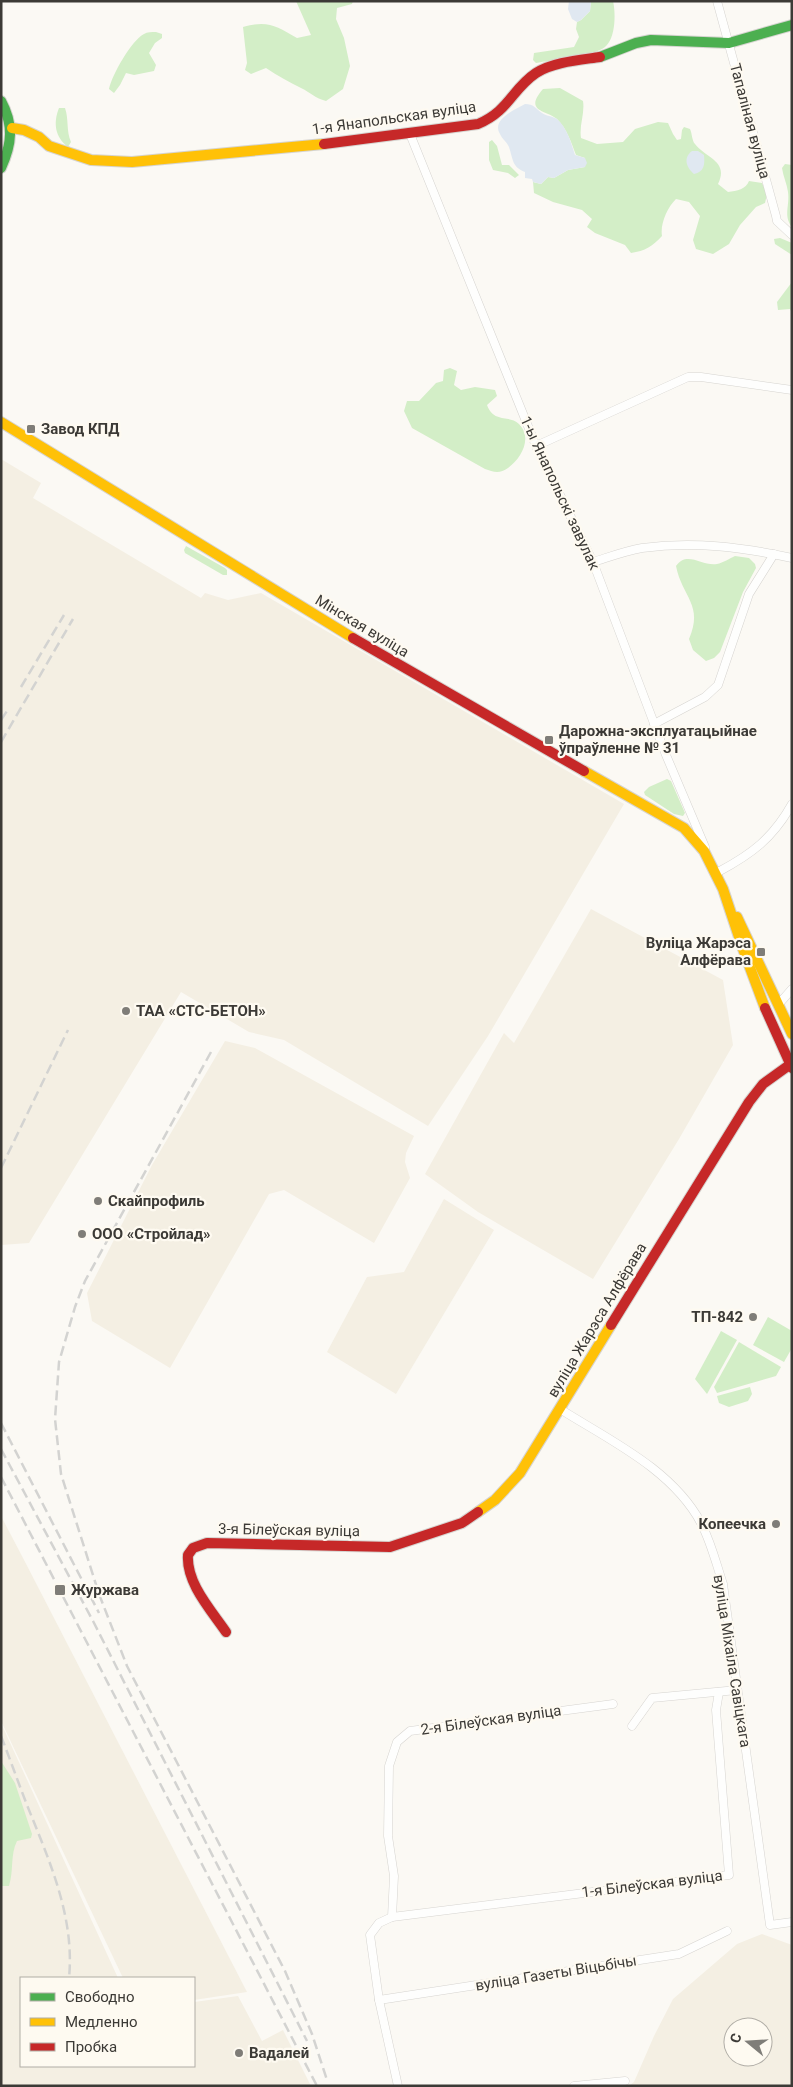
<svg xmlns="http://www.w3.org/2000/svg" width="793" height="2087" viewBox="0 0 793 2087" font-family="Roboto,sans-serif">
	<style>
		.built { fill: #f4efe3; fill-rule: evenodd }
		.green { fill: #d3eec7 }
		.water { fill: #e0e8f1 }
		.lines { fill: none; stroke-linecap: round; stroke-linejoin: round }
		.street-casing { stroke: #d6d4d0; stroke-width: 9 }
		.fast-casing { stroke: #d6d4d0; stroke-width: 12 }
		.slow-casing { stroke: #d6d4d0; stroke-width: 12 }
		.jam-casing { stroke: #d6d4d0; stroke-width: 12 }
		.street { stroke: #fefefd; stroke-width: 8 }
		.fast { stroke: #4caf50; stroke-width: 10 }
		.slow { stroke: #ffc107; stroke-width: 10 }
		.jam { stroke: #c62828; stroke-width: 10 }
		.rail { stroke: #d3d3d1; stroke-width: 2.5; stroke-dasharray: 10 5; stroke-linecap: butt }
		.poi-dot { fill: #7f7d78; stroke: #fefaf1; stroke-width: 2 }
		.labels { text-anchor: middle; stroke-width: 4.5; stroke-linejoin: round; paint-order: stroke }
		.street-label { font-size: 15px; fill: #3c3a36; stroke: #fefaf1 }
		.poi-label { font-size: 15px; font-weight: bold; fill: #3c3a36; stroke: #fefaf1; text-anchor: start }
	</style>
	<rect width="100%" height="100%" fill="#fbf9f4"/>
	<g class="built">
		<polygon points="1,459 41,483 33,498 201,598 205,593 228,600 261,593 624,804 488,1036 428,1126 284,1040 249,1032 181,992 29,1243 1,1245"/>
		<polygon points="591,909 723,980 733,1045 679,1139 593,1279 478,1212 425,1174 504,1033 514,1043"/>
		<polygon points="225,1041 255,1048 414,1136 406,1153 405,1162 410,1178 374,1243 284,1190 269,1194 170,1368 92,1321 87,1293 152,1165"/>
		<polygon points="444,1199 494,1230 396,1394 327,1352 367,1277 404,1272"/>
		<polygon points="1,1516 23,1558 247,1992 194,2000 194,1978 123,1978 1,1721"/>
		<polygon points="1,1723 118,1978 21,1978 21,2066 194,2066 194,2002 238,1996 262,2041 283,2030 311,2086 1,2086"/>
		<path d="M762,1934l30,11v141h-167l5,-1 4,-3 20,-46 19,-37 64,-55zM733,2027h30v30h-30z"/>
	</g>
	<g class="green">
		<path d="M296,1h57l-1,3 -15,4 -1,11 8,19 6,28 -7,23 -17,12c-11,-3 -15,-8 -25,-13 -12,-6 -23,-12 -35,-20l-15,6 -6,-4 2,-7 -4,-36c25,-7 33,-1 54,11l14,-3z"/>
		<path d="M591,1h22c3,13 3,41 -11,48 -13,7 -50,11 -66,14l-3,-3 1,-7 40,-6 5,-10 -3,-8 1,-7 4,-2 9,-9z"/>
		<path d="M156,32l6,2v4l-7,5 -6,10 7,12 -2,6 -20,4 -8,-2 -6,12 -6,8 -5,-4c3,-14 22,-48 35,-55 3,-2 8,-2 12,-2z"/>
		<path d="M560,88l23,13c2,13 -4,24 -2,37l16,6 26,-2 12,-13 23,-7 10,1 5,11 4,6 4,-1 1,-9 2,-3 6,2c2,4 2,12 5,15 12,15 34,17 23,40l10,8c9,-1 18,-3 21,-11l13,2 5,11 -2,9 -9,4 -16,18 -11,19 -16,10 -17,-5 -3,-9 7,-24 -11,-14 -13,-3c-9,9 -16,25 -14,37 -9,10 -17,15 -31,17l-6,-8 -30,-12 -8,-6 5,-8 -10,-9 -29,-8 -19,-9 -1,-11 8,2 7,-7 6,1 14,-8 17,-3v-9l-9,-3c-5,-13 -9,-26 -19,-36 -10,-9 -34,-7 -14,-30z"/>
		<path d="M59,108h6c4,11 1,23 6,34l-3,5c-13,-10 -15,-24 -9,-39z"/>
		<polygon points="492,140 497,146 502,165 509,165 519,175 515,178 508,173 493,170 489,160 489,142"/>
		<path d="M785,164l7,1v62c-9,-11 -2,-22 -4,-35 -1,-8 -5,-16 -6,-24z"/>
		<polygon points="780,238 792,243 792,255 775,244 774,239"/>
		<polygon points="792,282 792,313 790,309 778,310 777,302"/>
		<path d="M450,368l7,3 -3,14 7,5 14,-3 20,3 2,6 -10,9c7,19 22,9 32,19 14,14 2,35 -11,44 -8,6 -15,4 -23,1l-73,-41 -8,-17 3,-10h12l17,-18 7,-2 1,-11z"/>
		<polygon points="186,546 225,568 227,570 227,575 223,575 185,553 184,550"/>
		<path d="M735,556l14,2 6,6 1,4 -13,24 -23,60 -6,6 -8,3 -13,-11 -4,-11c15,-34 -7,-42 -13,-73 11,-16 27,1 41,-2 6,-1 13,-6 18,-8z"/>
		<polygon points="667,779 671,781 685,813 683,816 674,814 645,795 644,792 649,787"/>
		<polygon points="768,1317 792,1331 792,1348 784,1362 753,1345"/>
		<polygon points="721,1331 737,1340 707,1394 695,1379"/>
		<polygon points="739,1342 781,1367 776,1376 717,1393 714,1387"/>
		<polygon points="750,1387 752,1394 748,1401 729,1407 719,1403 717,1396"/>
		<path d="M1,1761l14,22 17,51 -1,4 -14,3c-7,14 -3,29 -8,45h-8z"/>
	</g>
	<g class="water">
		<polygon points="569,1 591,1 590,11 581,20 577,22 572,19 568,9"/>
		<path d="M525,104c9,0 10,4 17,9 4,3 10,3 15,6 10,9 14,23 18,36l10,3 2,5 -2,4 -17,3 -14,8 -6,-1 -7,7 -8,-2 -1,-3 -7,-1v-6c-13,-5 -12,-13 -16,-25 -2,-5 -7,-8 -9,-13 -9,-15 15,-24 25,-30z"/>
		<path d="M692,151h6l6,4c1,10 0,17 -10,19 -8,-7 -11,-16 -2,-23z"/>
	</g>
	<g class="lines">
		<defs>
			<g id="street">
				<polyline points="717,1 776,216 777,221 792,235"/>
				<polyline points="410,134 536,446 593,562 666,755 705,847"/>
				<polyline points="536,446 688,377 701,377 792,390"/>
				<path d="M593,562c16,-5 32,-11 49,-14 51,-7 100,-1 150,10"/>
				<polyline points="654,724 705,697 718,685 749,594 774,554"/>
				<path d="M718,872c34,-18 55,-34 74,-68"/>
				<polyline points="778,1005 792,989"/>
				<path d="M560,1409c49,31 112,60 141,114 10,19 15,40 22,61l47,341 22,-3"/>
				<polyline points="632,1726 652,1698 737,1690"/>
				<polyline points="392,1917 394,1876 388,1836 389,1766 397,1742 410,1731 613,1704"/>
				<polyline points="379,2000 679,1954 727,1931"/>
				<polyline points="398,2086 379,2000 370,1935 379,1923 392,1917 729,1875 716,1710 719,1692"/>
				<polyline points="574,2086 625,2081"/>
			</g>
			<g id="fast">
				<polyline points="600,57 636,43 651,40 729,43 792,25"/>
				<path d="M1,101c13,24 11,43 0,67"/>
			</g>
			<g id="slow">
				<polyline points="12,128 24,130 39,137 49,146 91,160 132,162 324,144"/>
				<polyline points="1,422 353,638"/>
				<polyline points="584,771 684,828 704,851 723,889 743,949 765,1008"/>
				<polyline points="737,917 792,1034"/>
				<polyline points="478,1512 495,1500 520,1473 611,1325"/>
			</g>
			<g id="jam">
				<path d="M324,144l154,-20c31,-13 34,-35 58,-51 17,-11 44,-13 64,-16"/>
				<polyline points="353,638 584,771"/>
				<polyline points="765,1008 792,1068"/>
				<polyline points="611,1325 749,1102 763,1084 792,1063"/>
				<path d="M226,1632c-15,-22 -40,-49 -38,-77l5,-7 14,-5 183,4 72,-24 16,-11"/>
			</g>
		</defs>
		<use href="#street" class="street-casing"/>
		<use href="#fast" class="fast-casing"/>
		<use href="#slow" class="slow-casing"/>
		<use href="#jam" class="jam-casing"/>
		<use href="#street" class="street"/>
		<use href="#fast" class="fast"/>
		<use href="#slow" class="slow"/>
		<use href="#jam" class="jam"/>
		<g class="rail">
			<polyline points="21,687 64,615"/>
			<polyline points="1,720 7,711"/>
			<polyline points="1,742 73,619"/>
			<polyline points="211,1052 85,1281 75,1307 59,1362 55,1419 61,1474 99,1594 127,1666 285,1971 312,2034 327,2080"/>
			<polyline points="1,1168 68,1030"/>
			<polyline points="1,1423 99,1613"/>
			<polyline points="1,1449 93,1621 307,2041"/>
			<polyline points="1,1477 317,2086"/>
			<path d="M1,1736c9,23 17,46 26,69 22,55 48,112 42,173"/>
		</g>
	</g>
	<g class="poi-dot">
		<rect x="26" y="424" width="10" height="10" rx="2.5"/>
		<rect x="544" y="735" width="10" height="10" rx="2.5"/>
		<rect x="756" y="947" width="10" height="10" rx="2.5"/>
		<circle cx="126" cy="1011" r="5"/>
		<circle cx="98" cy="1201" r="5"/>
		<circle cx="82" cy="1234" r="5"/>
		<circle cx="753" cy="1317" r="5"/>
		<circle cx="776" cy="1524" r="5"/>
		<rect x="54" y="1584" width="12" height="12" rx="2.5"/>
		<circle cx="239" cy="2053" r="5"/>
	</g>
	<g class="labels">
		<g class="street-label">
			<text transform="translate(394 118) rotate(-8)" y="5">1-я Янапольская вуліца</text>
			<text transform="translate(750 121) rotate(75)" y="5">Тапаліная вуліца</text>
			<text transform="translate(560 493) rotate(65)" y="5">1-ы Янапольскі завулак</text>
			<text transform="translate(362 626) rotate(31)" y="5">Мінская вуліца</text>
			<text transform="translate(597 1320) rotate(-59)" y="5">вуліца Жарэса Алфёрава</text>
			<text transform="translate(289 1530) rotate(1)" y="5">3-я Білеўская вуліца</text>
			<text transform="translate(732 1661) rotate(81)" y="5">вуліца Міхаіла Савіцкага</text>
			<text transform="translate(491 1720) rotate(-8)" y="5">2-я Білеўская вуліца</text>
			<text transform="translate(652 1884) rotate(-7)" y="5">1-я Білеўская вуліца</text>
			<text transform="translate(556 1973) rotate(-9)" y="5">вуліца Газеты Віцьбічы</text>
		</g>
		<g class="poi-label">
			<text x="41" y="434">Завод КПД</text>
			<text x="559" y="736">Дарожна-эксплуатацыйнае<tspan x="559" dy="17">ўпраўленне № 31</tspan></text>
			<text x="751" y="948" text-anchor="end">Вуліца Жарэса<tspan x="751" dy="17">Алфёрава</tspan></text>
			<text x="136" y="1016">ТАА «СТС-БЕТОН»</text>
			<text x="108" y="1206">Скайпрофиль</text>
			<text x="92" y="1239">ООО «Стройлад»</text>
			<text x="743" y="1322" text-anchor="end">ТП-842</text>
			<text x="766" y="1529" text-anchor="end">Копеечка</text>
			<text x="71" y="1595">Журжава</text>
			<text x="249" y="2058">Вадалей</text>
		</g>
	</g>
	<rect width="793" height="2087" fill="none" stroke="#3c3a36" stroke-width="5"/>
	<rect x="20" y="1977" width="175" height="90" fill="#fefaf1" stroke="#b0ada6"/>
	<rect x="30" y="1993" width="25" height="8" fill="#4caf50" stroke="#b0ada6"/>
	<text x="65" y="2002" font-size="15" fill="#3c3a36">Свободно</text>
	<rect x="30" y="2018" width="25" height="8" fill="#ffc107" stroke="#b0ada6"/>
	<text x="65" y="2027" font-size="15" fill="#3c3a36">Медленно</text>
	<rect x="30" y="2043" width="25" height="8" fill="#c62828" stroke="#b0ada6"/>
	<text x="65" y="2052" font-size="15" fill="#3c3a36">Пробка</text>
	<g transform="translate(748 2042) rotate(288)"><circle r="24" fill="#fefaf1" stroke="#b0ada6"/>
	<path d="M0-4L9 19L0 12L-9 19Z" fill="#7f7d78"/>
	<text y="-8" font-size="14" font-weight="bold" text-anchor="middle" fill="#3c3a36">С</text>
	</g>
</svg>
